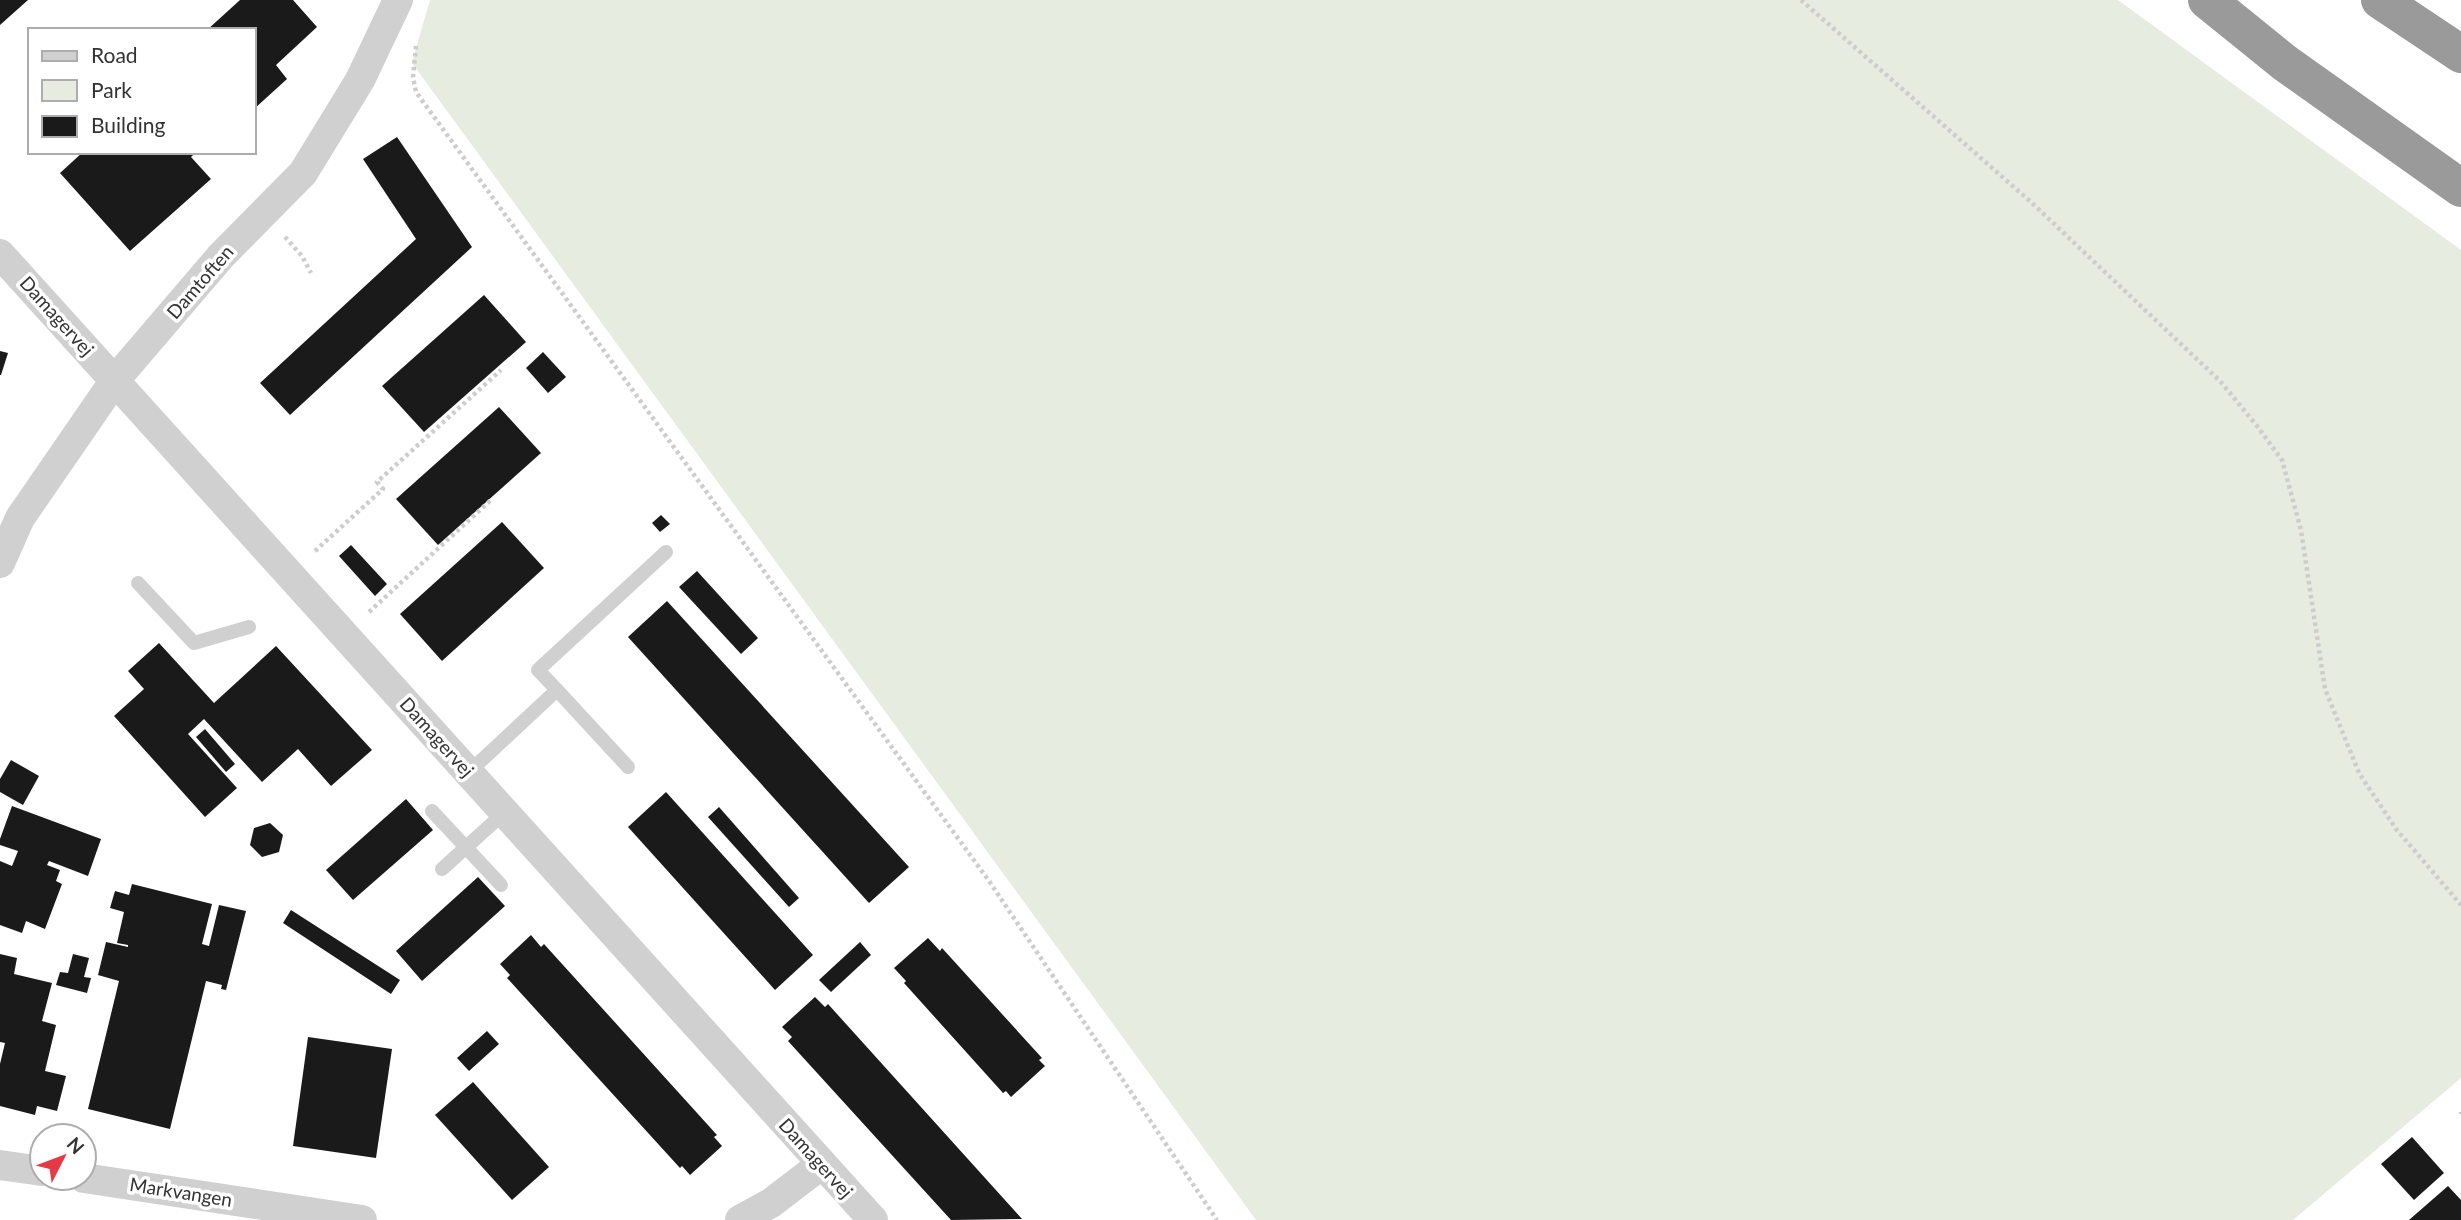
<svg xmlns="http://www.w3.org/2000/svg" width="2461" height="1220" viewBox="0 0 2461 1220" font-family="Lato,sans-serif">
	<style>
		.green { fill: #e6ecdf }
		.building { fill: #1a1a1a }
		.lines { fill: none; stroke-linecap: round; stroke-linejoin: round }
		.path { stroke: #cdcdcd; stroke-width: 4.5; stroke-dasharray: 3.5 3.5; stroke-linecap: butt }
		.service { stroke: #d0d0d0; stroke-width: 14 }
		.minor { stroke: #d0d0d0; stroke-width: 30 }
		.motorway { stroke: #9a9a9a; stroke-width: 38 }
		.labels { text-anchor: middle; stroke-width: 7; stroke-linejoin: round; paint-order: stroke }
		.street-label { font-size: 19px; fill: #333; stroke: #fff }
	</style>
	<rect width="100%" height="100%" fill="#fff"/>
	<polygon class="green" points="430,0 2118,0 2461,250 2461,1078 2293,1220 1256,1220 412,63"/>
	<g class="building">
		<polygon points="0,0 28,0 0,25"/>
		<polygon points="240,0 293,0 317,27 276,65 287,79 254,109 254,30 207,30"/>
		<polygon points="397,137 472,247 290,415 260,383 416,239 363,159"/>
		<polygon points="83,152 196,152 191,157 211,179 130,251 60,173"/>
		<polygon points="484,295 526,342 424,432 382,386"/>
		<polygon points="0,351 8,353 1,375 0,375"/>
		<polygon points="543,352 566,377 548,393 526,368"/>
		<polygon points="499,407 541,453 438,545 396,499"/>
		<polygon points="661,515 670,524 660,532 652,523"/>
		<polygon points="502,522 544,568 442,661 400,614"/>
		<polygon points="351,545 387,584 375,596 339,556"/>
		<polygon points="697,571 758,638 741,654 679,587"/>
		<polygon points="667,601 909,867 869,903 628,637"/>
		<polygon points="159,643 214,703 276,646 372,750 331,786 298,749 262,782 204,719 188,734 237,788 205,817 114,716 144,689 128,671"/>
		<polygon points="205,729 235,764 226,772 196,737"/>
		<polygon points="11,760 39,776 23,805 0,792 0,779"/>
		<polygon points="666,792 813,955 775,990 628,827"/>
		<polygon points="406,799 433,830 353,900 326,870"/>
		<polygon points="12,806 101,839 88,876 49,861 47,865 60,870 56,881 62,884 45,929 26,921 22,933 0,925 0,861 12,866 18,851 0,845 0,839"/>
		<polygon points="719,807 799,898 789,907 708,817"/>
		<polygon points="270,823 283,835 279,852 262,857 250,845 254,828"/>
		<polygon points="478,877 505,906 422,981 396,951"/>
		<polygon points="132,884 212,904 202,944 209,946 219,905 246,911 226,990 221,989 222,985 206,981 170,1129 88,1109 119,981 98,975 106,942 128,947 128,945 117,943 124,912 110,908 115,891 129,895"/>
		<polygon points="291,910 400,980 391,994 283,923"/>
		<polygon points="531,935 541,947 544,944 717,1135 714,1137 722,1146 690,1175 682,1166 680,1168 507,978 510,975 500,964"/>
		<polygon points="928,938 940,951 942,948 1042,1058 1039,1060 1045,1066 1011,1097 1006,1091 1003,1093 904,983 906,981 894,968"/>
		<polygon points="860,942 871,955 831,992 819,980"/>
		<polygon points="0,954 17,958 14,974 52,983 42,1021 56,1025 45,1071 66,1076 57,1111 37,1106 35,1115 0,1106 0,1064 5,1043 0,1042"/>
		<polygon points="73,954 89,958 84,977 91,978 87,993 56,985 60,972 68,973"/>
		<polygon points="815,997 825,1007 828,1004 1022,1219 951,1220 788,1041 792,1037 782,1027"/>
		<polygon points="487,1031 499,1044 469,1071 457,1058"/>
		<polygon points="308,1037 392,1049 376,1158 293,1146"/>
		<polygon points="473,1082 549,1167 512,1200 435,1115"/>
		<polygon points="2412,1137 2444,1173 2414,1200 2381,1164"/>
		<polygon points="2448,1186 2461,1200 2461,1220 2409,1220"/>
	</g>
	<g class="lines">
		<g class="path">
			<polyline points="1801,0 2032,203 2220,381 2257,426 2282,460 2301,530 2325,689 2359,773 2396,829 2461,905"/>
			<polyline points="416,46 413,77 416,92 989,881 1217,1220"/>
			<polyline points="285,237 302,256 311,273"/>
			<polyline points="315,551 383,489 377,482 501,370"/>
			<polyline points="369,612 492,499"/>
			<polyline points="2461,1112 2461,1114"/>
		</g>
		<g class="service">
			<polyline points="138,583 194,643 249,627"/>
			<polyline points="557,690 628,767"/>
			<polyline points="469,772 557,690 538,670 666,552"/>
			<polyline points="432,811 501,885"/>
			<polyline points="442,869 505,812"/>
		</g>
		<g class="minor">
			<polyline points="0,254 873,1220"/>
			<polyline points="0,563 20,518 115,380 221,256 303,173 360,80 398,0"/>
			<polyline points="0,1165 42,1171"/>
			<polyline points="84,1178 362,1220"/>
			<polyline points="740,1220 771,1203 822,1164"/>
		</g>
		<g class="motorway">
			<polyline points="2207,0 2285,63 2461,188"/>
			<polyline points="2380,0 2461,54"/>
		</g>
	</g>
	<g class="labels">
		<g class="street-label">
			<text transform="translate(200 282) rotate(-49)" y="7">Damtoften</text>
			<text transform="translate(57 316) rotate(48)" y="7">Damagervej</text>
			<text transform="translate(437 737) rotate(48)" y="7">Damagervej</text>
			<text transform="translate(816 1158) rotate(48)" y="7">Damagervej</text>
			<text transform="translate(181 1192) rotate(9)" y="7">Markvangen</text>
		</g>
	</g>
	<rect x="28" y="28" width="228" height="126" fill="#ffffff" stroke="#adadad" stroke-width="2"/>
	<rect x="42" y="51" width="35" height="10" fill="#d0d0d0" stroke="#adadad" stroke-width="2"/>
	<text x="91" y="63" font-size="21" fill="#333333">Road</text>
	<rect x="42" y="80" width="35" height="21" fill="#e6ecdf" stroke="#adadad" stroke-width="2"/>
	<text x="91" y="98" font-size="21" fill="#333333">Park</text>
	<rect x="42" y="116" width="35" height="21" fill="#1a1a1a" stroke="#adadad" stroke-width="2"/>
	<text x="91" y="133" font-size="21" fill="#333333">Building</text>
	<g transform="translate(63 1157) rotate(48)"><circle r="33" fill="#ffffff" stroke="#adadad" stroke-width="2"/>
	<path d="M0-5L12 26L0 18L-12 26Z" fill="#e63946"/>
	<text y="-10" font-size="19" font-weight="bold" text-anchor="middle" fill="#333333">N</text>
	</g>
</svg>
